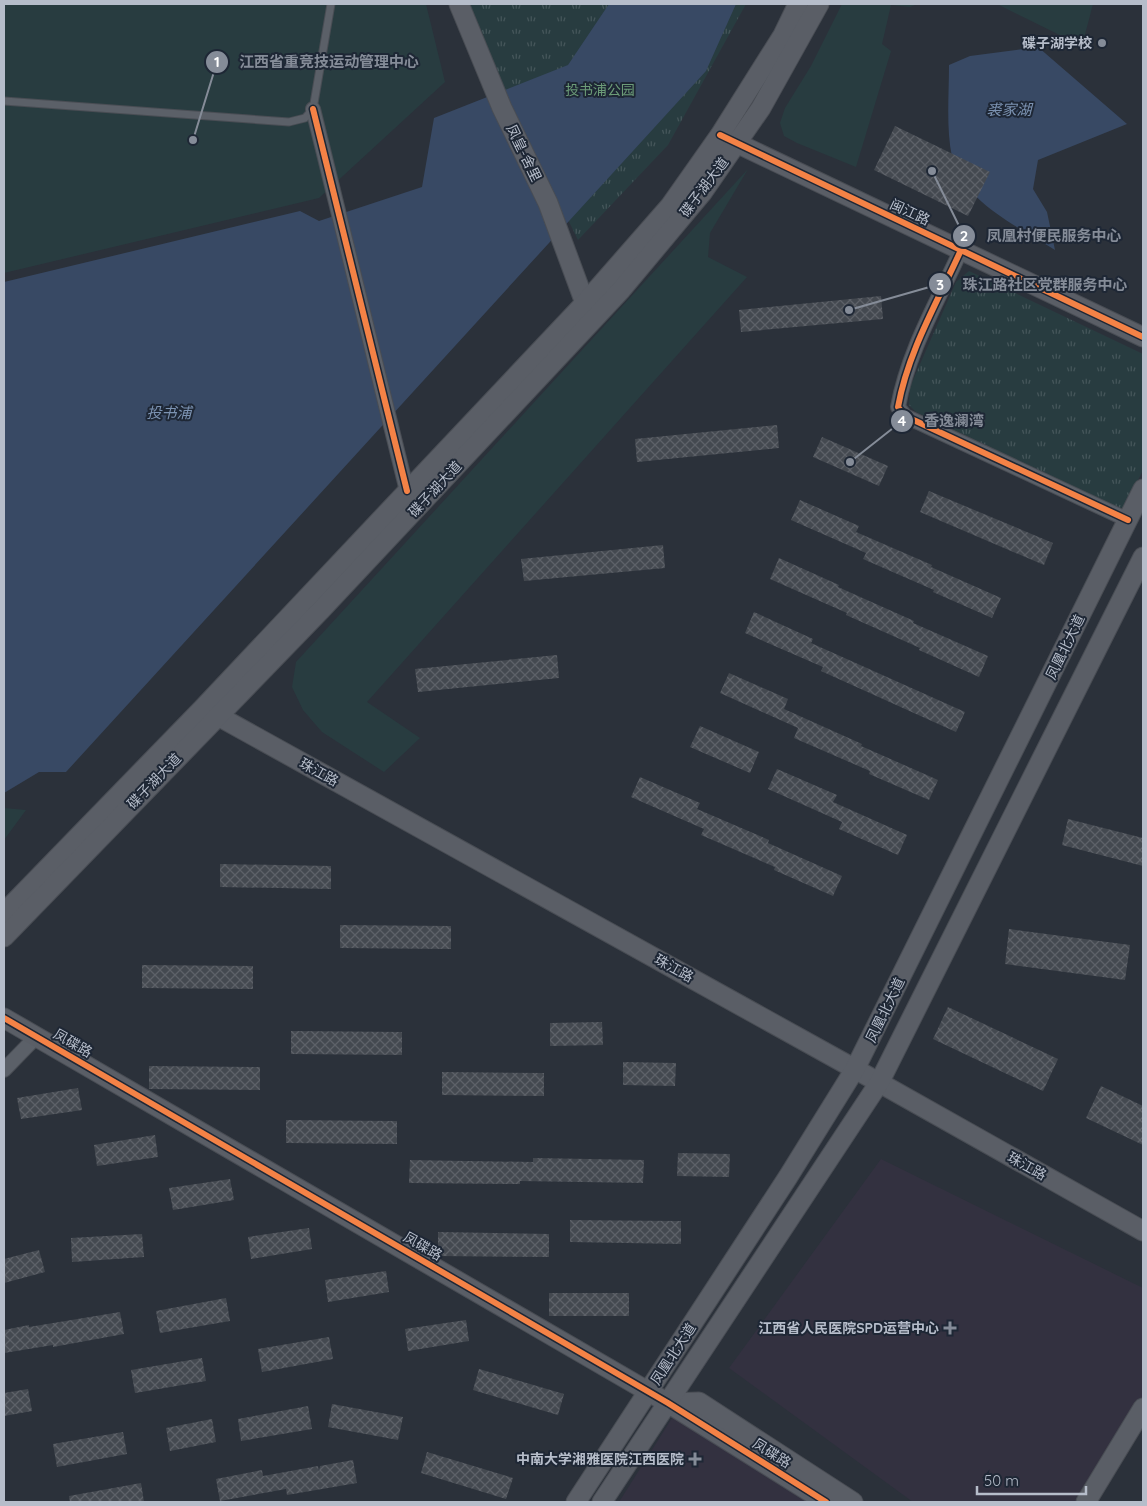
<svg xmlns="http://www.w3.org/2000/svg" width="1147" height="1506" viewBox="0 0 1147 1506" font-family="Quicksand,'Noto Sans SC',sans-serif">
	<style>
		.medical { fill: #333140 }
		.grass { fill: #283c40 }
		.park { fill: url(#park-tufts) }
		.water { fill: #384964 }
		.building { fill: url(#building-cross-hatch) }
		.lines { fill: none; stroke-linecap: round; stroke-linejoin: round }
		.lane-casing { stroke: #494d54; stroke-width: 9 }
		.street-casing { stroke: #494d54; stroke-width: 16 }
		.secondary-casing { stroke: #494d54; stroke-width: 21 }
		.lane { stroke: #5b6068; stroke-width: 7 }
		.street { stroke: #5b6068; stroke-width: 14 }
		.secondary { stroke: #5a5e66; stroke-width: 19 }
		.cycleway-casing { stroke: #1e2735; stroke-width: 9 }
		.cycleway { stroke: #f48246; stroke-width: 6 }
		.poi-dot { fill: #858c98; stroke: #1e2735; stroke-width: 2 }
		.labels { text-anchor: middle; stroke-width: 4; stroke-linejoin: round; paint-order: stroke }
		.poi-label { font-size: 14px; font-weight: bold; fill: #b6bdca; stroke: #1e2735; text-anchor: end }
		.park-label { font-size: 14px; fill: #6c9c78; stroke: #1e2735 }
		.street-label { font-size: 14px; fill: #b6bdca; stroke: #1e2735 }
		.water-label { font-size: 15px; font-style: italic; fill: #7c93b2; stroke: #1e2735 }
		.leader { fill: none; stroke: #858c98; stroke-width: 2 }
		.callout-dot { fill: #858c98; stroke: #1e2735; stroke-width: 2 }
		.mark-label { font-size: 15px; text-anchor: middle; font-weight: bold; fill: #fff }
		.callout-label { font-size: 15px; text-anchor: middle; font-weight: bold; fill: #858c98; stroke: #1e2735; stroke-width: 4; stroke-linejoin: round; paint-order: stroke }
	</style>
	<defs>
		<pattern id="park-tufts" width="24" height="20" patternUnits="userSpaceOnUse" patternTransform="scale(1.25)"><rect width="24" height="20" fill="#283c40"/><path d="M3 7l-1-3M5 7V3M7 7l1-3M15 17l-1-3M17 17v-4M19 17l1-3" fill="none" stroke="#45565a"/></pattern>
		<pattern id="building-cross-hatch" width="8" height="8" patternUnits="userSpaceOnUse" patternTransform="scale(1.25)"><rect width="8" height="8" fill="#444950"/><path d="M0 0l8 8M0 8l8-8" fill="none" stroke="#5d6168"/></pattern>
	</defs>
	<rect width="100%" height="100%" fill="#2b313a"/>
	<g class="medical">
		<polygon points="881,1159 1143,1288 1143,1396 1078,1502 913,1502 729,1368"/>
		<polygon points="674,1415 814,1502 619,1502"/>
	</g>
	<g class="grass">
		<polygon points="4,4 426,4 445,82 319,198 4,273"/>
		<polygon points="842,4 918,4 910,7 891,5 882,44 891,51 856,167 797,143 784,136 780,123 785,108 811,66"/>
		<polygon points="997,4 1093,4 1082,46"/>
		<polygon points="748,169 710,233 708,257 747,277 367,702 420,738 384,772 322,732 303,710 292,687 296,662"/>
		<polygon points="4,808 26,810 4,840"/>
	</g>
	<g class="park">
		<polygon points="469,4 746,4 668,145 578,240 496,73"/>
		<polygon points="969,271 1143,354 1143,470 1123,510 916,412 909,405 910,387 956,282"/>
	</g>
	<g class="water">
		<polygon points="609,4 736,4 706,71 66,772 39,772 4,793 4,282 300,211 319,221 422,187 434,118 568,65"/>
		<path d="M1038,47l89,77 -89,36 -5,29 14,23 8,38c-35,-22 -93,-49 -103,-93 -6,-29 -3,-62 -3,-92l21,-9z"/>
	</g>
	<g class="building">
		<polygon points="895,126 990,172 968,216 874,170"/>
		<polygon points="881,296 883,319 741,332 739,310"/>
		<polygon points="777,425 779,448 637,462 635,439"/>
		<polygon points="822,437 888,466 879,486 813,457"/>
		<polygon points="929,491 1053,543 1044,565 920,512"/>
		<polygon points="800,500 859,526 856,532 932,565 931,567 1001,598 992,618 933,592 934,590 863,559 866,553 791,520"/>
		<polygon points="663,545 665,568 524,581 521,559"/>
		<polygon points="779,558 839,585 838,587 914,621 913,623 988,656 979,677 919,650 920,648 846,615 847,613 770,579"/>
		<polygon points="754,612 813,639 811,643 965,712 956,732 821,671 823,667 745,633"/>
		<polygon points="557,655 559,678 418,692 415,669"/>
		<polygon points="729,673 788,699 784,709 862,744 861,746 938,780 929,800 869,774 870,771 794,738 798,728 720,693"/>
		<polygon points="700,726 759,752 750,773 690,747"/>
		<polygon points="777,769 837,795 833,802 907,835 898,855 839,829 842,822 768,789"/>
		<polygon points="640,777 700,803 697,809 769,840 768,843 842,876 833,896 774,870 775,867 701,835 704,829 631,797"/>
		<polygon points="1068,819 1143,838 1143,866 1062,845"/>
		<polygon points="220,864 331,866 331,889 220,887"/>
		<polygon points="340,925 451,926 451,949 340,948"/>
		<polygon points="1009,929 1130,945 1125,980 1005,964"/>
		<polygon points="142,965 253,966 253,989 142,988"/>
		<polygon points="948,1007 1058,1059 1043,1091 933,1039"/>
		<polygon points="602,1022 603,1045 550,1046 550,1023"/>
		<polygon points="291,1031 402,1032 402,1055 291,1054"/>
		<polygon points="623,1062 676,1063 675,1086 623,1085"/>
		<polygon points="149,1066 260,1067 260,1090 149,1089"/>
		<polygon points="442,1072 544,1073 544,1096 442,1095"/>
		<polygon points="1101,1086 1143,1106 1143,1145 1086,1118"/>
		<polygon points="78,1088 82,1110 21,1119 17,1098"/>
		<polygon points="286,1120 397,1121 397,1144 286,1143"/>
		<polygon points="155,1135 158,1157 97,1166 94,1145"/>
		<polygon points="678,1153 730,1154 729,1177 677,1176"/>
		<polygon points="533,1158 644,1160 643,1183 520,1181 520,1184 409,1183 410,1160 533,1162"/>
		<polygon points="230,1179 234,1200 173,1210 169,1188"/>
		<polygon points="570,1220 681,1221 681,1244 570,1242"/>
		<polygon points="309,1228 312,1249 251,1259 248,1237"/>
		<polygon points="438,1232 549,1234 549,1257 438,1256"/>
		<polygon points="142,1234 144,1257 72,1262 71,1238"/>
		<polygon points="39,1250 45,1272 4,1283 4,1259"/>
		<polygon points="386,1271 389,1292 328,1302 325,1280"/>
		<rect x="549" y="1293" width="80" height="23"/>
		<polygon points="226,1298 230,1321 160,1333 156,1311"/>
		<polygon points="120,1312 124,1334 53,1347 53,1345 4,1353 4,1330 29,1325 29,1327"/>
		<polygon points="466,1320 469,1341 408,1351 405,1329"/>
		<polygon points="329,1337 333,1359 262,1372 258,1349"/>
		<polygon points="202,1358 206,1381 135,1393 131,1370"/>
		<polygon points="479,1369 564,1394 558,1415 473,1390"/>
		<polygon points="28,1389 32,1411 4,1416 4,1393"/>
		<polygon points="332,1404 403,1417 398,1440 328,1427"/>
		<polygon points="308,1406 312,1429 241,1441 238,1419"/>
		<polygon points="212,1419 216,1442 170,1451 166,1428"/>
		<polygon points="123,1432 127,1454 57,1467 53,1444"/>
		<polygon points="427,1452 513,1478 506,1499 421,1473"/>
		<polygon points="353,1460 357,1483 287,1495 286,1489 220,1501 216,1479 262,1470 263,1476 318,1466 319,1472 320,1466"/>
		<polygon points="141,1483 144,1502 70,1502 69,1496"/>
	</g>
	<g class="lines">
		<defs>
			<polyline id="lane" points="4,101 289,122 305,118 313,109 331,4"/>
			<g id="street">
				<polyline points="313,109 407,491"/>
				<path d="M961,250c-23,51 -53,101 -63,157l7,9 223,104"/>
				<polyline points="4,1070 36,1037"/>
			</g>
			<g id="secondary">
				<polyline points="459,4 502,108 548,203 585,303"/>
				<polyline points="726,138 1143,337"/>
				<polyline points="209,711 855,1069 1143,1231"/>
				<polyline points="4,913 203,708 585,303 670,206 720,135 783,35 798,4"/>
				<polyline points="4,937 321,610 621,290 702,193 761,108 819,4"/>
				<polyline points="4,1018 668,1403 826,1502"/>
				<polyline points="668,1403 699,1402 853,1502"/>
				<polyline points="576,1502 788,1177 855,1069 1143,489"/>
				<polyline points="602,1502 879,1083 1143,557"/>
				<polyline points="1086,1502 1143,1408"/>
			</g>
		</defs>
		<use href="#lane" class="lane-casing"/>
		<use href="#street" class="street-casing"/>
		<use href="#secondary" class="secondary-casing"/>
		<use href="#lane" class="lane"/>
		<use href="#street" class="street"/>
		<use href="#secondary" class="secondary"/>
		<defs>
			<g id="cycleway">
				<polyline points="313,109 407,491"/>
				<polyline points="720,135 1143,337"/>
				<path d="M961,250c-23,51 -53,101 -63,157l7,9 223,104"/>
				<polyline points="4,1018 668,1403 826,1502"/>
			</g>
		</defs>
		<use href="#cycleway" class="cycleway-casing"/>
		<use href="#cycleway" class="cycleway"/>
	</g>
	<g class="poi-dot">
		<circle cx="1102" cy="43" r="5"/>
		<path d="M947.5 1320.5h5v5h5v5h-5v5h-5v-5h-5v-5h5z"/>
		<path d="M692.5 1451.5h5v5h5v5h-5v5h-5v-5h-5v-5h5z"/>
	</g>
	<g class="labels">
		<g class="poi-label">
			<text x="1092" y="48">碟子湖学校</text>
			<text x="939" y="1333">江西省人民医院SPD运营中心</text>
			<text x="684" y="1464">中南大学湘雅医院江西医院</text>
		</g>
		<g class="park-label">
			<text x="600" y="95">投书浦公园</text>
		</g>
		<g class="street-label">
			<text transform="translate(524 153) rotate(64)" y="5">凤皇-舍里</text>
			<text transform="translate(704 187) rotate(-53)" y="5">碟子湖大道</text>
			<text transform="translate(910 212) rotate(25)" y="5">闽江路</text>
			<text transform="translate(435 489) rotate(-47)" y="5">碟子湖大道</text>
			<text transform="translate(1065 647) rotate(-64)" y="5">凤凰北大道</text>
			<text transform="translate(319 772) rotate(29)" y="5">珠江路</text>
			<text transform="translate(154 781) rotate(-46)" y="5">碟子湖大道</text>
			<text transform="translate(674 968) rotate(29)" y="5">珠江路</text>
			<text transform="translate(885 1010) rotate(-64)" y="5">凤凰北大道</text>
			<text transform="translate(73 1043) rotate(30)" y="5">凤碟路</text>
			<text transform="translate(1027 1166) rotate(29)" y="5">珠江路</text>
			<text transform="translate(423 1246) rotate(30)" y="5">凤碟路</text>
			<text transform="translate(673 1354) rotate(-57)" y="5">凤凰北大道</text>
			<text transform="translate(772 1453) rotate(32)" y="5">凤碟路</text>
		</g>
		<g class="water-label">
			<text x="1009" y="115">裘家湖</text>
			<text x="169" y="418">投书浦</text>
		</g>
	</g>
	<path class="leader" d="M193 140L217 62M932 171L964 236M849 310L940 284M850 462L902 421"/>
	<g class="callout-dot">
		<circle cx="193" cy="140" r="5"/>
		<circle cx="932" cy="171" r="5"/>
		<circle cx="849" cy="310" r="5"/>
		<circle cx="850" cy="462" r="5"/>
		<circle cx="217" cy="62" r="12"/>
		<circle cx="964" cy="236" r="12"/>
		<circle cx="940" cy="284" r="12"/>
		<circle cx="902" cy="421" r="12"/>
	</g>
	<g class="mark-label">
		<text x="217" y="67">1</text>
		<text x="964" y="241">2</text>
		<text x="940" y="290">3</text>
		<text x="902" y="426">4</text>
	</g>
	<g class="callout-label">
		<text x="329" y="67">江西省重竞技运动管理中心</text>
		<text x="1054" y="241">凤凰村便民服务中心</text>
		<text x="1045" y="290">珠江路社区党群服务中心</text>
		<text x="954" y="426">香逸澜湾</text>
	</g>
	<rect width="1147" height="1506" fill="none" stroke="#b6bdca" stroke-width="10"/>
	<path d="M977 1486v8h109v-8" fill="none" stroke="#b6bdca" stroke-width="2.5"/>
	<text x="984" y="1486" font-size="15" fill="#b6bdca" stroke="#1e2735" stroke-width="4" paint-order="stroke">50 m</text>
</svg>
